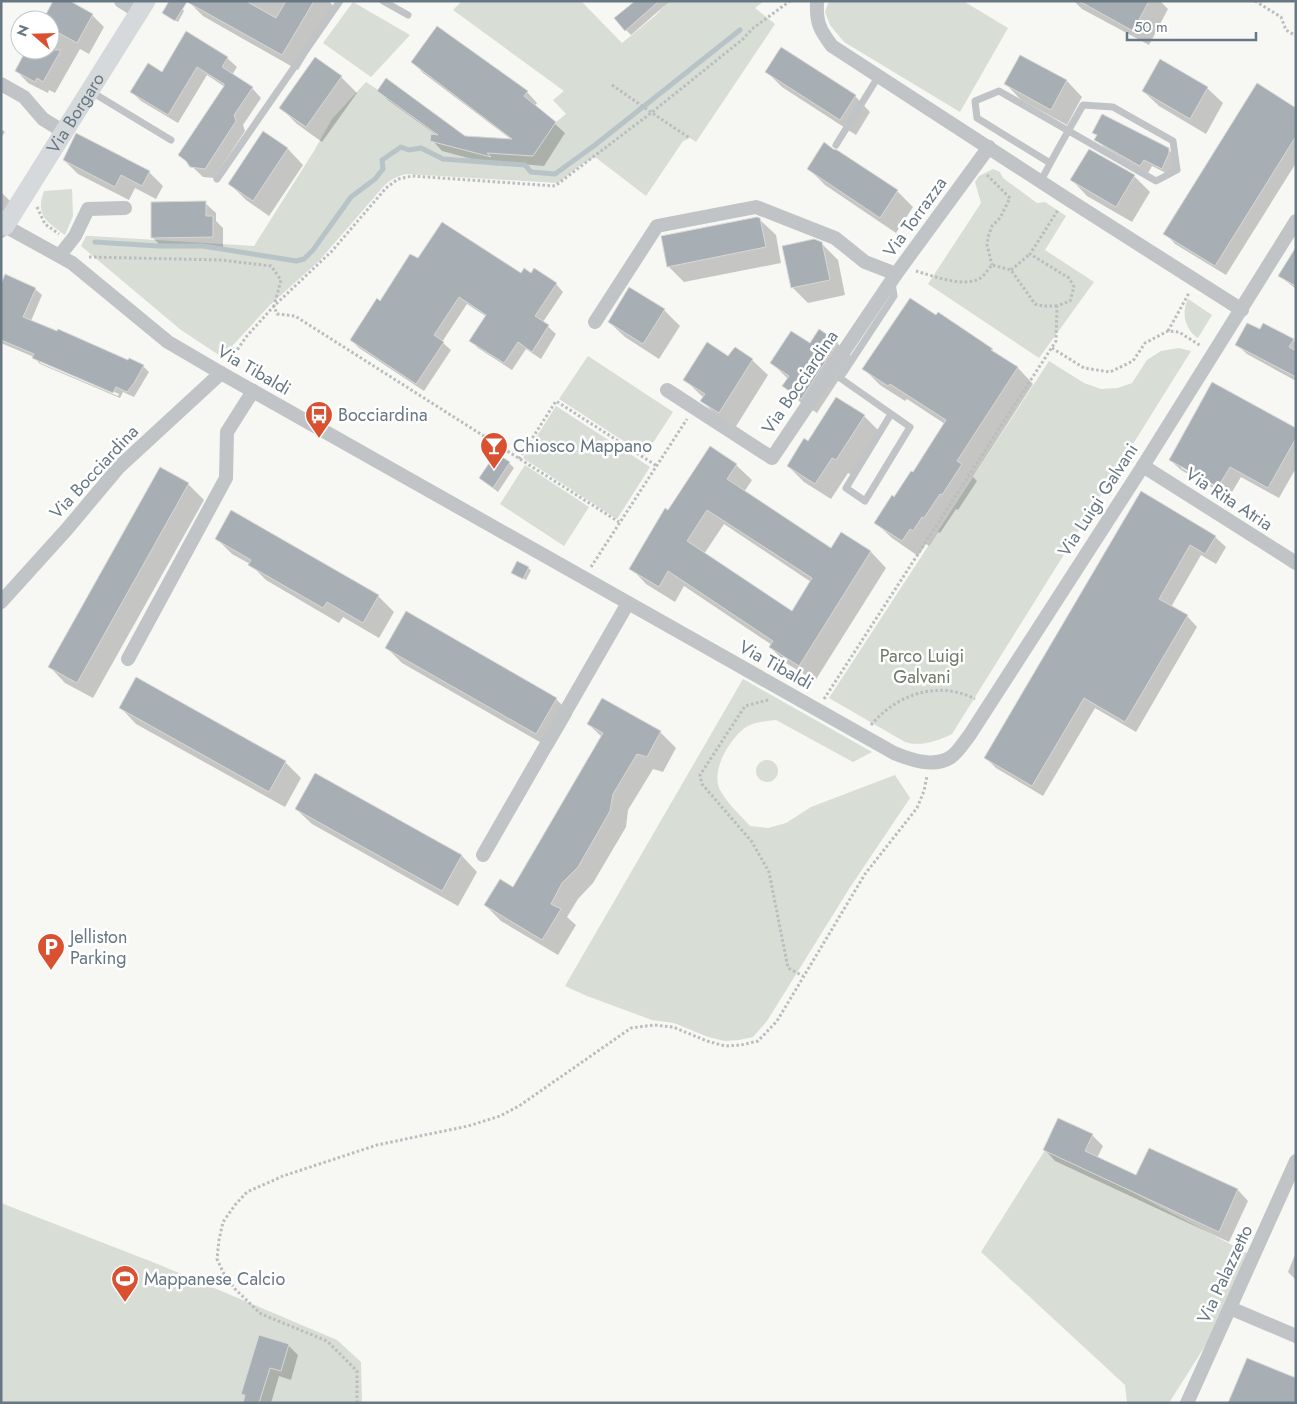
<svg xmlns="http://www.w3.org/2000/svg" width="1297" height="1404" viewBox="0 0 1297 1404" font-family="Jost,sans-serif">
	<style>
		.green { fill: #d8ddd5 }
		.shadow { fill: #0003; fill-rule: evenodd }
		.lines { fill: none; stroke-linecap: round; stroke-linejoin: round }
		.stream { stroke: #b7c3c7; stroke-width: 5 }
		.building { fill: #a7afb4; stroke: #d8d8d6; fill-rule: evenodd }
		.path { stroke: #babdbf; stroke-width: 3; stroke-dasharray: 2.5 2.5; stroke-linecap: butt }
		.lane { stroke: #c0c4c7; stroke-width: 7 }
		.street { stroke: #c0c4c7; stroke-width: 14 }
		.secondary { stroke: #d5d9dc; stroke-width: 19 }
		.labels { text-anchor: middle; stroke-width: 5; stroke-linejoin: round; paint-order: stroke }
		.street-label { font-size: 18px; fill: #677883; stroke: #fff }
		.poi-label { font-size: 18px; fill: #677883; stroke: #fff; text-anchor: start }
		.park-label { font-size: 18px; fill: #6b7b66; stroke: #fff }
	</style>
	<rect width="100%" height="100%" fill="#f7f7f4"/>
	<g class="green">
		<path d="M462,1h119l41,42 34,-28 13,-14h95l-9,7 20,16 -79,118 -6,-4 -7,3 -37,55 -51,-39 -13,7 -24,19 -151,-9c-11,2 -17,6 -24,13l-64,74 -49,44 -48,52 -41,-27 -100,-84 5,-10h5l163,10 60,-95 18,-32 34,-37 105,70 62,4 18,-30 15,-12 -13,-14 11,-9 -111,-81z"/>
		<polygon points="829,1 963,1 1008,28 960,112 844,42 830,25 825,12"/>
		<polygon points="353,2 410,35 371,77 323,43"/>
		<polygon points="993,169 1000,172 1003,178 1037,203 1045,202 1066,216 1045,250 1094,282 1039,358 928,284 981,203 975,182 979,176"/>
		<path d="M72,189l1,27 -8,19c-18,-13 -30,-20 -21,-44z"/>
		<path d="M1188,299l24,16 -14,23c-13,-8 -17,-25 -10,-39z"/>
		<path d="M1179,348l12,3 -239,383c-14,7 -31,13 -47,8l-76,-44 220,-337 35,22 17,6 17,-1 14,-5 15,-23 14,-9z"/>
		<polygon points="588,356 673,412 645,455 559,399"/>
		<polygon points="556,406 650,467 617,519 523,458"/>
		<polygon points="525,465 589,507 564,546 500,504"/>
		<path d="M743,679l129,73 -19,10 -77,-42c-9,1 -22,2 -30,7 -16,11 -36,44 -26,63 7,13 20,25 30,36l18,2 18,-5 25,-16 84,-32 15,23 -61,91 -82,132 -14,16 -14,3 -14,1 -17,-4 -34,-14 -22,-3 -65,-24 -22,-10z"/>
		<circle cx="767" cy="771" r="11"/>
		<polygon points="1047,1147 1249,1254 1215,1330 1169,1403 1127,1403 1125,1385 981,1252"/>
		<polygon points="1,1203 160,1265 337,1340 361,1362 362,1403 1,1403"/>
	</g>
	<g class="shadow">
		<polygon points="188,1 329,1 335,8 298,70 203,16"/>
		<polygon points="637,1 670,1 631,35 626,30"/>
		<polygon points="1074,1 1160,1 1168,9 1149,45 1082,9"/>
		<polygon points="182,8 184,11 178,22 166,15"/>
		<polygon points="92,15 104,27 89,54 80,49 55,93 49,90 48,93 28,83 16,70 28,50 50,50 50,20 44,20"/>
		<polygon points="1021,56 1067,81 1082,97 1067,125 1021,100 1006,84"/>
		<polygon points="227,58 237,67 232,75 252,88 261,98 243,125 245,131 214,178 203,177 180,155 225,87 207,75 178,123 141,101 132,92 162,73"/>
		<polygon points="413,62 527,92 537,103 535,106 565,133 544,166 495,162 498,166 442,151 432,140 438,136 389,101 379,91 464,138 512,140 423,73"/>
		<polygon points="767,72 855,96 870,112 856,135 782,87"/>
		<polygon points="341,77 357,93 322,142 297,124 281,108"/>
		<polygon points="1207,88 1223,103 1206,134 1159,106 1143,91"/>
		<polygon points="1296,109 1296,163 1226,275 1175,244 1165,233"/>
		<polygon points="1,129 5,132 1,138"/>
		<polygon points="1094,132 1168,149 1176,158 1177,162 1170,175 1152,166 1148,173 1104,147 1096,139 1098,136"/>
		<polygon points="264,133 288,149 303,165 269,216 246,200 230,184"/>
		<polygon points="77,135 149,172 163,186 156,199 135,188 129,200 78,174 64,160"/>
		<polygon points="832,150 897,191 913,207 896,233 825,185 809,169"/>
		<polygon points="1134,176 1150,192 1132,222 1087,196 1072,180"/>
		<polygon points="1,192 11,202 5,213 1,210"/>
		<polygon points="205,203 216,213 216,221 223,228 223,247 163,248 153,238"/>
		<polygon points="759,219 776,235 781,263 684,282 668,266"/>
		<polygon points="821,243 838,260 845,295 808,303 792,287"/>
		<polygon points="1296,249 1296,289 1280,276"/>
		<polygon points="418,260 531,274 556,284 563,292 543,322 556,334 541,359 526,349 512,370 478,348 471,341 487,317 467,304 442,342 451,350 424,391 359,348 351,340 380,303"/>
		<path d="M1,287l34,2 7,6 -11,26 98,41 14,4 6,6 -15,25 -11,-5 -3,6 -80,-34 -6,-7 -33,-14zM40,360l79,34 -1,2 -78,-33z"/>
		<polygon points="664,310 680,326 659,359 625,337 609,322"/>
		<polygon points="938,314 1018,368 1033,384 973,477 977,481 958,510 956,509 940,533 938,532 929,546 926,544 918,556 892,538 876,523 913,474 945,424 907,399 905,401 880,385 864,369"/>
		<polygon points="1260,331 1293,340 1296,343 1296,381 1247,354 1237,345"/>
		<polygon points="837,343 853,358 817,413 800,402 784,386 788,379 772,363 810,345"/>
		<polygon points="729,358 752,360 768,375 735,428 718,417 702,401 704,398 685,380"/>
		<polygon points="864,416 880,432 852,475 848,473 831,499 804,482 788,466"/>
		<path d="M1296,430v38l-17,30 -38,-21 -12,20 -48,-27 -11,-10zM1181,465l43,24 -1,2 -42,-23z"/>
		<polygon points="509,463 514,468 498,492 480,478"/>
		<path d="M736,465l16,15 -8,12 88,57 10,-15 29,18 15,16 -71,113 -29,-18 -16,-16 2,-2 -88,-59 -9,16 -29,-18 -15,-16 38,-56zM724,524l87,58 -19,31 -88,-59z"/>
		<polygon points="188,484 204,500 93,698 65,683 50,667"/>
		<polygon points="1141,493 1215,537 1226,547 1216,564 1201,555 1171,607 1187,616 1197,627 1136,732 1095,708 1043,796 996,768 986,758"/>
		<polygon points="216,538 378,596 394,612 379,638 343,617 339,623 266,580 250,564 232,554"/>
		<polygon points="518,562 531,570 526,580 515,575"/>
		<polygon points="387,648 556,699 572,715 552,749 402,663"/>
		<polygon points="137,679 285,762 301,778 285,807 136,724 121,708"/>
		<polygon points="588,724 660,732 676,748 663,772 653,769 628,810 626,827 593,883 578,899 567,917 576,925 558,955 501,921 485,905 514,889 602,737"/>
		<polygon points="315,775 462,856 477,872 458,906 312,824 296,809"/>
		<polygon points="1092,1135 1103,1146 1097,1158 1137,1177 1150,1149 1238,1190 1248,1201 1229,1242 1055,1161 1045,1150"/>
		<polygon points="1296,1252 1296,1280 1288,1272"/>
		<polygon points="260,1337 289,1346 298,1355 291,1380 279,1376 271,1403 244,1403 246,1397 242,1394"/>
	</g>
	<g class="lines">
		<polyline class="stream" points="95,242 158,246 203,246 296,261 304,259 313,250 351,197 375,179 383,169 382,160 401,147 409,150 421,148 443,159 525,165 531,172 555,174 595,145 740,30"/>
	</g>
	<g class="building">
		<polygon points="53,1 70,1 93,14 77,43 50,28 50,20 43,20"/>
		<polygon points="169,1 246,1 276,18 286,1 314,1 282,55 187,2 175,21 162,13"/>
		<polygon points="635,1 659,1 625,31 614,18"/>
		<polygon points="1079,1 1149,1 1133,31"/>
		<polygon points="437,26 528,91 524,96 556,122 533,156 487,153 491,157 430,141 431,134 438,135 377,91 386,78 465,136 512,139 411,62"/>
		<polygon points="186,31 228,57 222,67 253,87 234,115 236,121 205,169 190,167 186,161 178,155 224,86 224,84 197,67 168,115 130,92 148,63 162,72"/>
		<polygon points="781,47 856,95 840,120 765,72"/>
		<polygon points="26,50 61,50 43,82 37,78 35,82 15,71"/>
		<polygon points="1020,55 1067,80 1051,110 1004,84"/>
		<polygon points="315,57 342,76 306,127 279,108"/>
		<polygon points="1160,59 1208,87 1190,119 1142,91"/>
		<polygon points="1257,83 1296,108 1296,136 1215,266 1163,234"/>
		<polygon points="1102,114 1169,148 1169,153 1162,169 1144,160 1140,166 1094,140 1097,135 1092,133"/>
		<polygon points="263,131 288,148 253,201 228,184"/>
		<polygon points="76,133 150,171 142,186 121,175 115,187 63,160"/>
		<polygon points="824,142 833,149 837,150 898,190 880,218 807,169"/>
		<polygon points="1089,149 1135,175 1116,207 1070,180"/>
		<polygon points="206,201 206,216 213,216 213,237 151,238 151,202"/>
		<polygon points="757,217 760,218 766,247 667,267 661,236"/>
		<polygon points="442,222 521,273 524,268 531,273 534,268 557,283 535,316 549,325 532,352 518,342 504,363 469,341 486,315 459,297 434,335 444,342 416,384 350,340 377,298 380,301 410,254 418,258"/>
		<polygon points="814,239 822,242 830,280 791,288 782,246"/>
		<polygon points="1296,247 1296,286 1278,276"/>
		<polygon points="5,274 36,288 23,317 57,331 58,329 128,360 129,358 144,365 134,383 127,392 116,387 113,393 32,358 34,354 1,340 1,284"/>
		<polygon points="629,287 665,309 643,344 608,322"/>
		<polygon points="910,298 936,315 938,312 993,349 991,350 1018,367 957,461 962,464 942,495 940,494 924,518 922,517 913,531 910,529 902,541 874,523 892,495 894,497 911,471 913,472 946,420 890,384 888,386 862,369"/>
		<polygon points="1247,323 1260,329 1263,323 1294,339 1289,347 1296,351 1296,377 1235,345"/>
		<polygon points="819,329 838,342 801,399 782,386 789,376 770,363 791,331 810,343"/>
		<polygon points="707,342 728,356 735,347 753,359 719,413 700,401 705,394 683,380"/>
		<polygon points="1212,382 1296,428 1296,438 1268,488 1230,467 1218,487 1169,460"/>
		<polygon points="836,397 865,415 836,460 832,458 815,484 787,466 804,438 808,441"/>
		<path d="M710,446l27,18 -10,15 104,69 10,-16 30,19 -72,115 -30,-19 4,-6 -105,-70 -9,16 -30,-18 36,-61 3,2zM707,510l105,68 -20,33 -105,-70z"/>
		<polygon points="496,453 510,462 493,488 479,478"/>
		<polygon points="160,467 189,483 77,683 48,667"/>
		<polygon points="1141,491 1216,536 1205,554 1190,545 1159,599 1188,615 1125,722 1084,698 1032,786 984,758"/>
		<polygon points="231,510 379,595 363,623 327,602 323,608 248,565 251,560 215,539"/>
		<polygon points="517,561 529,567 523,579 511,573"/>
		<polygon points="406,611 557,698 536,734 385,648"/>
		<polygon points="136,677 286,761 269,792 119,708"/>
		<polygon points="602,698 661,731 647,757 637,754 613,794 610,811 578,867 562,883 551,904 561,909 542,940 484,905 500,879 513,887 603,733 587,724"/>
		<polygon points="315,773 462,855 442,891 295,809"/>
		<polygon points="1058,1118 1093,1134 1085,1151 1136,1175 1149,1148 1238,1189 1219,1232 1043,1150"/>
		<polygon points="259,1335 289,1344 281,1371 270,1368 259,1403 243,1403 245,1395 241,1394"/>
		<polygon points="1247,1358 1296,1378 1296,1403 1228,1403"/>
	</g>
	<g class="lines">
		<g class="path">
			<polyline points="1255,1 1281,17 1286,30 1296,36"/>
			<path d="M612,85c26,18 51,36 78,53"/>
			<polyline points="987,175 1010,198 1000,218 992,226 988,237 987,245 992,265"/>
			<polyline points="37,207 45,224 59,234"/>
			<polyline points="89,257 221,260 271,266 281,280 274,306 277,314 295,316 619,522"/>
			<polyline points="1011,270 1030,254"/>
			<path d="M916,271c17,5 51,18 66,6 4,-4 7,-9 10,-12l19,5 24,34 8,2h14"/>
			<polyline points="1168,331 1189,293"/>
			<polyline points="1052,348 1084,368 1110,372 1133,361 1145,343 1168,331 1179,332 1201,346"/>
			<polyline points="229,362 246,337 274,306 332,251 386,188 398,179 412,176 555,186 651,113 743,39 752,29 790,1"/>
			<polyline points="519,459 556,401 657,466"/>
			<polyline points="591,567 687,419"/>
			<polyline points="824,699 1056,341 1057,306 1070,301 1074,287 1069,278 1030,254 1058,210"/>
			<polyline points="768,700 745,706 700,775 702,784 752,842 769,872 788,968 803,976"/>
			<path d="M871,725c26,-31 67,-45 104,-26"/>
			<polyline points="357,1403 357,1371 327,1341 261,1314 235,1289 224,1274 217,1259 219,1240 223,1222 235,1205 247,1192 283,1176 377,1145 468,1126 500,1116 519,1106 631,1028 654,1025 673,1027 707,1041 725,1046 741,1045 758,1041 777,1021 865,874 917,808 924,791 927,776"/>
		</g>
		<g class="lane">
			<polyline points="383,1 408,15"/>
			<polyline points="90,91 171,140"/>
			<polyline points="836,145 878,77"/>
			<polyline points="217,179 340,1"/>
			<path d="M1041,181c13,-26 28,-51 42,-76l30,2 60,34 4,29 -21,11 -157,-90 -24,10 2,17 73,45"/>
			<polyline points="891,414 846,488 865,501 910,427 840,378 894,296 892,283"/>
		</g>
		<g class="street">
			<polyline points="121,1 139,12"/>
			<path d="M817,1c-1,21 2,28 15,45l234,152 176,112"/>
			<polyline points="1,84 24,97 43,119 64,132"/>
			<path d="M1,231l4,-5 67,37 96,79 53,31 673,380c17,7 40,15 57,4 7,-5 13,-15 18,-21l174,-270 153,-245"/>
			<polyline points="60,255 75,236 88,209 125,208"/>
			<polyline points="595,322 657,226 756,207 835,238 865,262 896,274 989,147"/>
			<polyline points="667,390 772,458 896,274"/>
			<polyline points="1143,466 1296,563"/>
			<polyline points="1,602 67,529 119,467 221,373"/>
			<polyline points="128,659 226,478 227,432 253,391"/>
			<polyline points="483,855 628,603"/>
			<polyline points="1230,1308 1296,1336"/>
			<polyline points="1187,1403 1296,1161"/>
		</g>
		<path class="secondary" id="s1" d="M1,223l4,3 141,-225"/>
	</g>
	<defs>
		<symbol id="bus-pin" viewBox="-11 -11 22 30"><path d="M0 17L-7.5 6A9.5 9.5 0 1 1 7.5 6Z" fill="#da5131" stroke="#fff"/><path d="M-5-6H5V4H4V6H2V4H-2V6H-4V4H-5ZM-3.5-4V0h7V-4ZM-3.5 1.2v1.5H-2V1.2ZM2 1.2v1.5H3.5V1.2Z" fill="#fff"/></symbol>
		<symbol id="bar-pin" viewBox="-11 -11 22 30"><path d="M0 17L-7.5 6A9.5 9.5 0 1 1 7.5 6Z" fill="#da5131" stroke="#fff"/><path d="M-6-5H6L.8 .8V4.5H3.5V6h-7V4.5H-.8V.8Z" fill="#fff"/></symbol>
		<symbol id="parking-pin" viewBox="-11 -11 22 30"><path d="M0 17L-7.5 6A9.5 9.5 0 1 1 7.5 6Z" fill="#da5131" stroke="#fff"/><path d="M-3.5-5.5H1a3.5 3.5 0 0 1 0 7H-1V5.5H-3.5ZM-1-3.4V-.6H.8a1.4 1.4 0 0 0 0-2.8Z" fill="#fff"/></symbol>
		<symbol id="stadium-pin" viewBox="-11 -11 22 30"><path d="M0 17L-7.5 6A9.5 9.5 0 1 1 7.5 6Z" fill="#da5131" stroke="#fff"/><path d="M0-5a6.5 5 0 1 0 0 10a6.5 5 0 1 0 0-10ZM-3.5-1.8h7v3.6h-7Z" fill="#fff"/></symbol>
	</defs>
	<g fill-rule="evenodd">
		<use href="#bus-pin" x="303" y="399" width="32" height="43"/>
		<use href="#bar-pin" x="478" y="430" width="32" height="43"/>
		<use href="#parking-pin" x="35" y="931" width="32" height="43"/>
		<use href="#stadium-pin" x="109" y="1263" width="32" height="43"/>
	</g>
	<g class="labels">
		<g class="street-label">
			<text dy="6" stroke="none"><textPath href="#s1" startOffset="138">Via Borgaro</textPath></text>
			<text transform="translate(915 217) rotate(-54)" y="6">Via Torrazza</text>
			<text transform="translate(254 370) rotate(30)" y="6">Via Tibaldi</text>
			<text transform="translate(800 382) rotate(-56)" y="6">Via Bocciardina</text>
			<text transform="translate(94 472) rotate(-47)" y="6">Via Bocciardina</text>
			<text transform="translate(1229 499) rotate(33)" y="6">Via Rita Atria</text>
			<text transform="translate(1098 500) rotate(-57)" y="6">Via Luigi Galvani</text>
			<text transform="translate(776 665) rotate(29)" y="6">Via Tibaldi</text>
			<text transform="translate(1225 1274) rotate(-65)" y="6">Via Palazzetto</text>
		</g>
		<g class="poi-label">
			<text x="338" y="421">Bocciardina</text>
			<text x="513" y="452">Chiosco Mappano</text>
			<text x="70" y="943">Jelliston<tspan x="70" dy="21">Parking</tspan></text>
			<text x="144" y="1285">Mappanese Calcio</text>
		</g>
		<g class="park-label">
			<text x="922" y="662">Parco Luigi<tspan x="922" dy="21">Galvani</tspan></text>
		</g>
	</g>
	<rect width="1297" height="1404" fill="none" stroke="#677883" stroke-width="5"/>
	<g transform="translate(35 35) rotate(290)"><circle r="24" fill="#ffffff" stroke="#c2c9cd"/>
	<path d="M0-4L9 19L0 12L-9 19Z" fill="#da5131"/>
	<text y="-8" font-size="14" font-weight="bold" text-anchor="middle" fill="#677883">N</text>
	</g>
	<path d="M1127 32v8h129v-8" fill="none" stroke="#677883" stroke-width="2.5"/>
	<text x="1134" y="32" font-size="15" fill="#677883" stroke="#ffffff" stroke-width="4" paint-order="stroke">50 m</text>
</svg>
